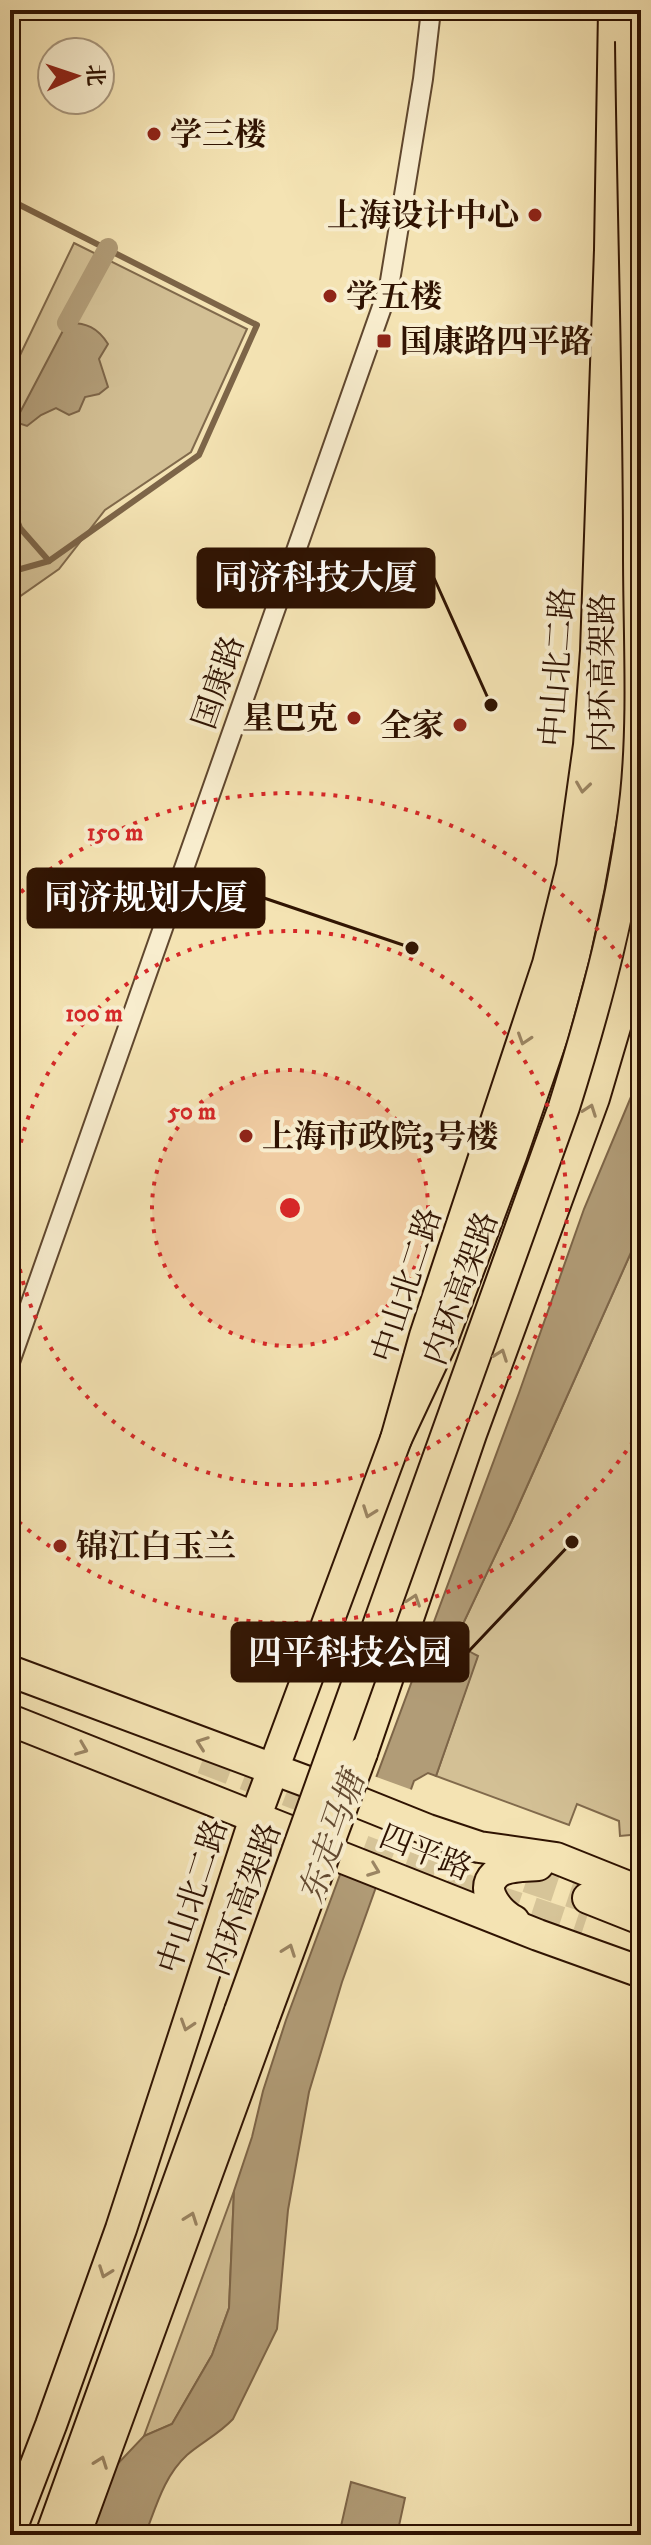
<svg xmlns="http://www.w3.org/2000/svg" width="651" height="2545" viewBox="0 0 651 2545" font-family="'IM FELL DW Pica','Noto Serif SC',serif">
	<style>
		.green { fill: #d3c095; stroke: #816a4c; stroke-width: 2 }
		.water { fill: #b19c77; stroke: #7d6548; stroke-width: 2 }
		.pier { fill: #f4e3b3 }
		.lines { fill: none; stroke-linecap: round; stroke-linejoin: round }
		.stream { stroke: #7d6548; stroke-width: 6 }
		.canal { stroke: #b19c77; stroke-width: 20 }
		.primary-tunnel { stroke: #d6c498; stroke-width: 30; stroke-dasharray: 30 15; stroke-linecap: butt }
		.minor-casing { stroke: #60472e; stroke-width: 22 }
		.primary-casing { stroke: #2f1302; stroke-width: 34 }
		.trunk-casing { stroke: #2f1302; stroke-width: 34 }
		.minor { stroke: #f8edce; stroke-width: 18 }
		.primary { stroke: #f4e3b3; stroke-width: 30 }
		.trunk { stroke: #f4e3b3; stroke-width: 30 }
		.trunk-bridge-casing { stroke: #2f1302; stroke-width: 34; stroke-linecap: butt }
		.trunk-bridge { stroke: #f4e3b3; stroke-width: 30 }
		.oneway { stroke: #9b8563 }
		.ring { fill: none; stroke: #d62828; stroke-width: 4; stroke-dasharray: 4 8 }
		.poi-dot { fill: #8f2418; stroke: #f8edce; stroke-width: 3 }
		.labels { text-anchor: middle; stroke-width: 8; stroke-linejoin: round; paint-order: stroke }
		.poi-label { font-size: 32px; font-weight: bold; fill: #2f1302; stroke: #f8edce; text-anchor: start }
		.street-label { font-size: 32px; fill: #2f1302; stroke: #f8edce }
		.water-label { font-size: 34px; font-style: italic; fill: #634a31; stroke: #f8edce }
		.centre { fill: #d62828; stroke: #f8edce; stroke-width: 4 }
		.ring-label { font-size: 24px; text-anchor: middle; font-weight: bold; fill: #d62828; stroke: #f8edce; stroke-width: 8; stroke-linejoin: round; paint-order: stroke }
		.leader { fill: none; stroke: #2f1302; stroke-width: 3 }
		.callout-dot { fill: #2f1302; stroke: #f8edce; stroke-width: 3 }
		.callout { fill: #2f1302; stroke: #2f1302; stroke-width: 3 }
		.callout-label { font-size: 34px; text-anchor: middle; font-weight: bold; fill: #fff }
	</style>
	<rect width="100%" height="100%" fill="#f4e3b3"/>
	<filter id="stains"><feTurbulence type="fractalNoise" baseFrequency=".0025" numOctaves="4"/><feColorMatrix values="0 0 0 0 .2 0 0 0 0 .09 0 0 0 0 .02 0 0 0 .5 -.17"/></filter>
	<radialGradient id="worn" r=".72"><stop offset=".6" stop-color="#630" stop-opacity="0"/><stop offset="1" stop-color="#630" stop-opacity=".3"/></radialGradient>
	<g class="green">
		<polygon points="74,243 247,329 191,452 105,510 59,569 19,597 10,593 10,376"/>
		<path d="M641,1230v604l-21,2 -1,-15 -42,-17 -8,21 -133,-49 41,-119c-13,-8 -21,-12 -16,-29l51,-108z"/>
		<polygon points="234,2191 229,2308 212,2355 172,2424 144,2436"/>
	</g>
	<g class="water">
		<path d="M67,323c19,-1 31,5 41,21l-9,15 9,28 -9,7 -14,3 -6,14 -10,4 -13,-7 -15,7 -14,11 -12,-4z"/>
		<path d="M641,1073v157l-129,290 -51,108c-5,17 3,21 17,28l-42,120 -8,-3 -14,8 -72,201 -33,110 -21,118 -11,119 -44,90c-14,15 -31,23 -46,36 -23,21 -31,52 -42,80h-60l22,-60 37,-39 28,-12 40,-69 17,-47 5,-117 18,-54 11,-46 23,-71 233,-627 65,-184z"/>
		<polygon points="351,2482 405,2498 397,2535 339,2535"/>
	</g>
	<polygon class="pier" points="371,1775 415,1791 381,1884 337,1867"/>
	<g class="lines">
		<g class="stream">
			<polyline points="10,200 257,325 199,455 49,561 10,572"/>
			<polyline points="10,437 15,422"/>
			<polyline points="10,501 20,528 49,561"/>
		</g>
		<polyline class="canal" points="67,323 108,248"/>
		<g class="primary-tunnel">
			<polyline points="203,1759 337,1810"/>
			<polyline points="442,1849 588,1898"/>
			<polyline points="363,1850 484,1896 583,1929"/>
		</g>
		<defs>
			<polyline id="minor" points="10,1362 389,287 423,79 431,10"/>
			<g id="primary">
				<polyline points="624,943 641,880"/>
				<polyline points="10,1671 316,1785 428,1830 479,1847 556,1858 641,1892"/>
				<polyline points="10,1720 297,1834 338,1856 538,1935 641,1972"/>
				<polyline points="588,1898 641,1919"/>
				<path d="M514,1921c-13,-7 -36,-30 -19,-46 9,-10 31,-9 43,-10"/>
				<polyline points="10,2532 51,2425 121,2229 255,1818 396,1439 425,1336 548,964 572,867 589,745 596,651 610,250 614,10"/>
			</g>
			<g id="trunk">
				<polyline points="630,68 631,10"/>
				<polyline points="396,1439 441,1343 511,1156 553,1034 574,956 589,886 603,807 609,757 617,632 622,288"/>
				<polyline points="362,1753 471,1434 594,1098 625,993 641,918"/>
				<polyline points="51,2535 240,2011"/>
				<polyline points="75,2535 262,2023"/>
			</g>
		</defs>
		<use href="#minor" class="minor-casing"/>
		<use href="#primary" class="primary-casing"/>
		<use href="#trunk" class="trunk-casing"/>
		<use href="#minor" class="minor"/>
		<use href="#primary" class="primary"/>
		<use href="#trunk" class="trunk"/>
		<defs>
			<g id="trunk-bridge">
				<path d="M240,2011l324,-904c32,-102 60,-205 72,-312 8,-79 3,-161 3,-241 0,-171 -6,-342 -8,-513"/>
				<polyline points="262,2023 362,1753"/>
			</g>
		</defs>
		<use href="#trunk-bridge" class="trunk-bridge-casing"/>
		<use href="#trunk-bridge" class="trunk-bridge"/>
	</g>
	<defs><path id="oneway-chevron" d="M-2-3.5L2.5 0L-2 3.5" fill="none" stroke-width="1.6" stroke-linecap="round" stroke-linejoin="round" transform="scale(2)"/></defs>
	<g class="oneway">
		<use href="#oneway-chevron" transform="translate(583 787) rotate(98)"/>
		<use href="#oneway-chevron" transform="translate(524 1039) rotate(108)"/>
		<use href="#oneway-chevron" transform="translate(590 1110) rotate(-70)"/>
		<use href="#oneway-chevron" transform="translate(501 1355) rotate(-70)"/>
		<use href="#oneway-chevron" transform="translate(369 1512) rotate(110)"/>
		<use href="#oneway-chevron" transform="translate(414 1600) rotate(-71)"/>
		<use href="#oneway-chevron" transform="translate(202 1743) rotate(-160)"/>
		<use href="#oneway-chevron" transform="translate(82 1749) rotate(22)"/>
		<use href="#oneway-chevron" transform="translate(374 1870) rotate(21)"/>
		<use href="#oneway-chevron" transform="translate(289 1950) rotate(-70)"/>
		<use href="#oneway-chevron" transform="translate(187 2025) rotate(108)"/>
		<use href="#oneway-chevron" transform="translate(191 2218) rotate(-70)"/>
		<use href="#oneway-chevron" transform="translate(105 2272) rotate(110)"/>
		<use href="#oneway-chevron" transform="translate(101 2462) rotate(-70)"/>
	</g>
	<circle cx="290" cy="1208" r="138" fill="#d62828" fill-opacity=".12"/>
	<g class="ring">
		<circle cx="290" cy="1208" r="138"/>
		<circle cx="290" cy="1208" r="277"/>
		<path d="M640 1431A415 415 0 0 1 12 1516M12 900A415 415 0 0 1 640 985"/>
	</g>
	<g class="poi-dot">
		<circle cx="154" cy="134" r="8"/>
		<circle cx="535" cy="215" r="8"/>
		<circle cx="330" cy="296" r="8"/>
		<rect x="376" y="333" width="16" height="16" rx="4"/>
		<circle cx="354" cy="718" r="8"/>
		<circle cx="460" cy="725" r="8"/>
		<circle cx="246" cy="1136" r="8"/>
		<circle cx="60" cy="1546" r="8"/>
	</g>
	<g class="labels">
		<g class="poi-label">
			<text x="170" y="145">学三楼</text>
			<text x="519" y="226" text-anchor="end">上海设计中心</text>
			<text x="346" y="307">学五楼</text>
			<text x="400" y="352">国康路四平路</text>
			<text x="338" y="729" text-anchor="end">星巴克</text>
			<text x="444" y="736" text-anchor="end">全家</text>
			<text x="262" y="1147">上海市政院3号楼</text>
			<text x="76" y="1557">锦江白玉兰</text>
		</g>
		<g class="street-label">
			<text transform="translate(557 667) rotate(-86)" y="11">中山北二路</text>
			<text transform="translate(602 673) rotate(-90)" y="11">内环高架路</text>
			<text transform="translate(218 682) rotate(-71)" y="11">国康路</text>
			<text transform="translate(406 1285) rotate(-72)" y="11">中山北二路</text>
			<text transform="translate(460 1288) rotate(-70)" y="11">内环高架路</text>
			<text transform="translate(426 1852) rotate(22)" y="11">四平路</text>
			<text transform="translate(192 1896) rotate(-72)" y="11">中山北二路</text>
			<text transform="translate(243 1899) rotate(-70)" y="11">内环高架路</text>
		</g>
		<g class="water-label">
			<text transform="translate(331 1837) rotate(-71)" y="12">东走马塘</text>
		</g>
	</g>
	<circle cx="290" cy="1208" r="12" class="centre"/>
	<g class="ring-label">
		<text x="115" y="840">150 m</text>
		<text x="94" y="1021">100 m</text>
		<text x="192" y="1119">50 m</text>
	</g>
	<path class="leader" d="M491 705L434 578M412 948L264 898M572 1542L468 1652"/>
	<g class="callout-dot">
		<circle cx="491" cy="705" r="8"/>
		<circle cx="412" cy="948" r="8"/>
		<circle cx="572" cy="1542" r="8"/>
	</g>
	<g class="callout">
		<rect x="198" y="549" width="236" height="58" rx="8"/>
		<rect x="28" y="869" width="236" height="58" rx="8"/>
		<rect x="232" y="1623" width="236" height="58" rx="8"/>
	</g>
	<g class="callout-label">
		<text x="316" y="589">同济科技大厦</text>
		<text x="146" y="909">同济规划大厦</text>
		<text x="350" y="1664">四平科技公园</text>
	</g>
	<rect width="651" height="2545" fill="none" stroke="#f4e3b3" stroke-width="40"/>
	<rect x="12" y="12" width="627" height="2521" fill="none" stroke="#2f1302" stroke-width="4"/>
	<rect x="20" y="20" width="611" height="2505" fill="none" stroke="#2f1302" stroke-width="2"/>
	<g transform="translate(76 76) rotate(87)"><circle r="38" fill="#f8edce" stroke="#a8967c" stroke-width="2"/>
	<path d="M0-6L14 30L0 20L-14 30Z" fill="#8f2418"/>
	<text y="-12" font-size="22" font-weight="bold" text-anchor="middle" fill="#2f1302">北</text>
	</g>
	<rect width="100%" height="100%" filter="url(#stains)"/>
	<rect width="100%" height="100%" fill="url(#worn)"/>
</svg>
